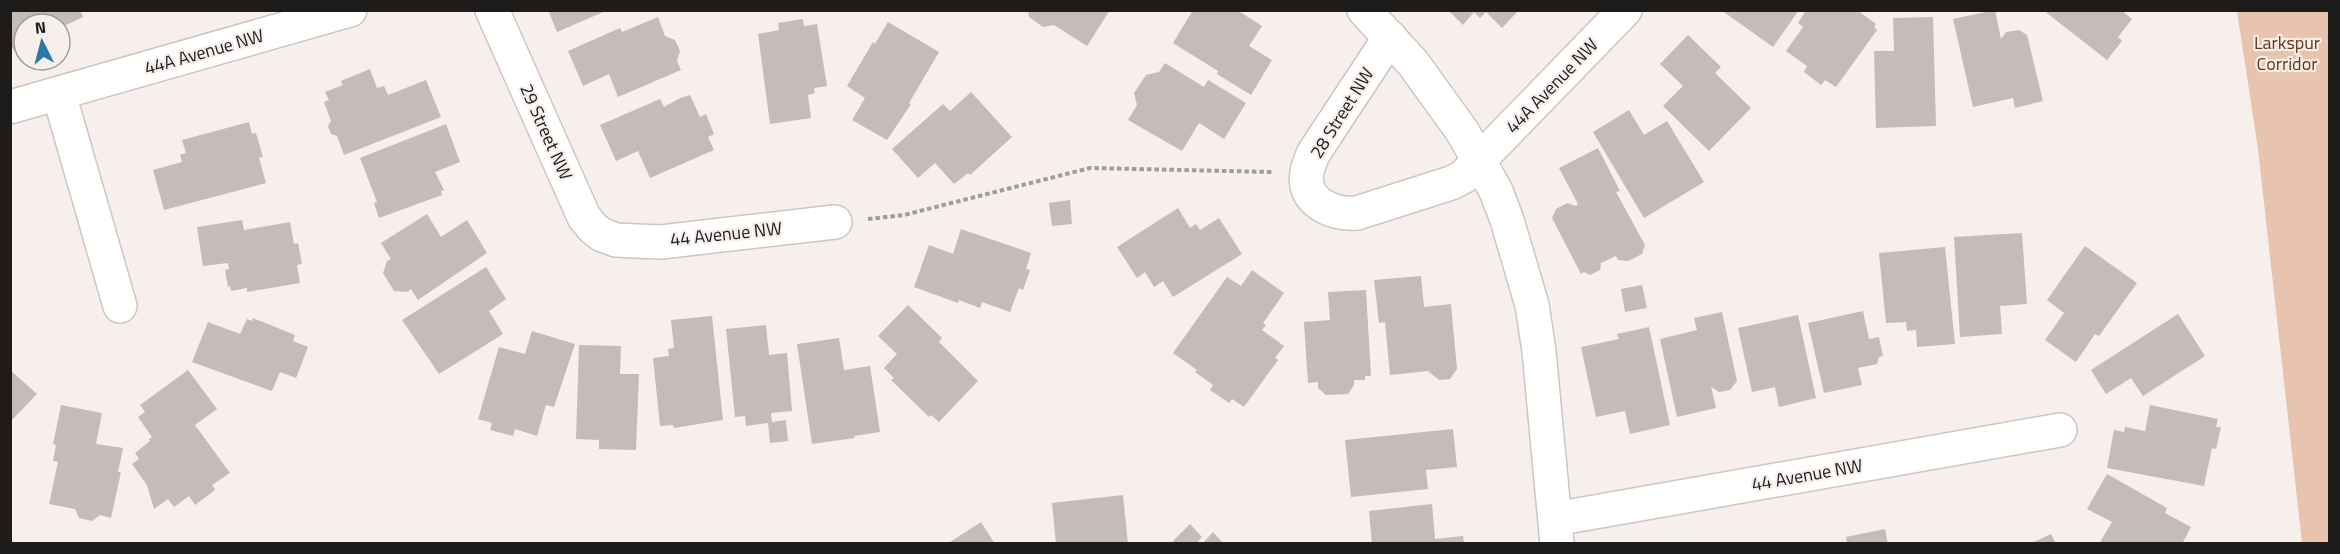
<svg xmlns="http://www.w3.org/2000/svg" width="2340" height="554" viewBox="0 0 2340 554" font-family="'Titillium Web',sans-serif">
	<style>
		.green { fill: #e8c4af }
		.building { fill: #c3bcb9 }
		.lines { fill: none; stroke-linecap: round; stroke-linejoin: round }
		.minor-casing { stroke: #cdc6c2; stroke-width: 36 }
		.path { stroke: #a19c98; stroke-width: 4; stroke-dasharray: 4.5 3; stroke-linecap: butt }
		.minor { stroke: #fff; stroke-width: 33 }
		.labels { text-anchor: middle; stroke-width: 4.5; stroke-linejoin: round; paint-order: stroke }
		.park-label { font-size: 18px; fill: #683611; stroke: #f6efeb }
		.street-label { font-size: 18px; fill: #1e1c1a; stroke: #f6efeb }
	</style>
	<rect width="100%" height="100%" fill="#f6efeb"/>
	<polygon class="green" points="2237,11 2329,11 2329,543 2302,543 2258,149"/>
	<g class="building">
		<polygon points="10,10 80,10 83,17 60,28 60,24 24,24 24,46 14,51 10,44"/>
		<polygon points="548,10 608,10 557,32"/>
		<polygon points="1028,10 1110,10 1087,46 1054,25 1043,27 1029,17"/>
		<polygon points="1193,10 1237,10 1262,26 1249,46 1272,60 1251,95 1217,74 1218,71 1173,43"/>
		<polygon points="1448,10 1519,10 1502,28 1486,12 1480,18 1474,12 1463,25"/>
		<polygon points="1721,10 1799,10 1773,47"/>
		<polygon points="1806,10 1857,10 1876,24 1874,27 1877,30 1836,87 1825,80 1821,85 1804,72 1807,66 1786,51 1803,27 1798,23"/>
		<polygon points="1995,10 2001,39 2006,32 2019,30 2027,35 2043,101 2015,108 2013,98 1973,107 1953,19"/>
		<polygon points="2043,10 2121,10 2132,19 2118,37 2122,41 2107,60"/>
		<polygon points="658,17 665,36 675,40 680,51 677,61 681,70 618,97 609,74 583,86 568,51 620,28 622,32"/>
		<polygon points="1933,17 1936,126 1876,128 1874,51 1894,51 1893,18"/>
		<polygon points="803,19 804,26 817,24 827,86 814,88 815,93 808,95 811,118 770,124 758,34 779,30 778,23"/>
		<polygon points="888,22 939,52 909,103 911,104 887,140 852,120 865,98 847,86 873,42 875,44"/>
		<polygon points="1688,35 1721,67 1715,73 1751,108 1709,151 1663,106 1683,86 1660,64"/>
		<polygon points="1165,63 1204,87 1208,80 1246,103 1224,139 1199,123 1182,151 1128,120 1137,105 1134,93 1146,75 1159,72"/>
		<polygon points="370,69 377,88 384,86 388,95 426,80 441,117 344,155 337,136 331,134 328,126 331,121 324,102 329,100 325,92 343,85 341,81"/>
		<polygon points="971,92 1012,137 970,175 968,173 954,184 935,163 918,178 892,149 943,104 950,111"/>
		<polygon points="690,95 700,117 706,114 714,134 708,137 714,150 650,178 638,151 616,161 600,125 660,99 664,107 680,98"/>
		<polygon points="1629,110 1644,135 1667,121 1704,182 1644,218 1593,132"/>
		<polygon points="249,122 252,134 256,133 263,157 259,158 266,183 164,210 153,170 182,162 180,155 186,153 182,140"/>
		<polygon points="446,124 460,162 435,172 444,190 441,191 442,195 379,218 374,203 377,202 360,158"/>
		<polygon points="1598,148 1620,191 1616,192 1645,245 1642,254 1628,261 1618,260 1616,256 1601,263 1600,270 1590,275 1584,272 1581,274 1552,218 1556,209 1567,203 1576,206 1578,204 1559,168"/>
		<polygon points="1070,200 1072,224 1052,226 1049,203"/>
		<polygon points="1178,208 1190,228 1196,224 1200,230 1219,218 1242,254 1173,297 1163,281 1154,287 1145,272 1137,278 1117,247"/>
		<polygon points="427,214 441,237 467,220 487,253 418,300 411,289 407,292 394,291 383,273 387,261 391,259 381,243"/>
		<polygon points="242,220 244,230 290,222 294,244 298,243 302,264 297,265 300,283 247,292 247,288 231,291 230,286 228,287 225,270 229,269 228,263 203,266 197,227"/>
		<polygon points="961,229 1031,253 1026,269 1030,270 1023,290 1019,288 1010,312 982,302 980,308 959,300 958,303 914,287 929,245 953,254"/>
		<polygon points="2022,233 2027,304 2000,306 2002,334 1960,337 1954,237"/>
		<polygon points="2085,246 2137,283 2099,336 2095,334 2076,362 2045,340 2064,313 2047,300"/>
		<polygon points="1945,247 1955,344 1917,347 1916,330 1907,331 1906,322 1886,323 1879,253"/>
		<polygon points="486,267 506,299 489,311 503,334 439,374 402,320"/>
		<polygon points="1252,270 1284,293 1263,323 1266,325 1262,330 1284,346 1275,358 1278,360 1244,407 1232,399 1229,403 1210,390 1213,385 1195,372 1197,370 1173,353 1227,277 1241,286"/>
		<polygon points="1421,276 1424,307 1451,304 1457,369 1450,379 1439,380 1428,371 1390,375 1385,322 1379,323 1374,280"/>
		<polygon points="1642,285 1647,308 1625,312 1621,289"/>
		<polygon points="1366,290 1371,376 1365,376 1365,380 1354,380 1354,385 1348,394 1326,395 1318,388 1318,382 1308,383 1304,322 1330,320 1328,292"/>
		<polygon points="908,305 942,338 939,342 978,381 939,422 931,415 929,417 891,380 894,378 884,368 897,354 878,336"/>
		<polygon points="1863,311 1869,339 1879,337 1883,356 1879,357 1877,364 1858,368 1862,385 1824,393 1808,323"/>
		<polygon points="1722,312 1737,381 1730,390 1719,392 1711,387 1716,408 1677,417 1660,339 1697,330 1694,318"/>
		<polygon points="2178,314 2205,356 2143,396 2131,378 2106,394 2091,370"/>
		<polygon points="1798,315 1816,398 1779,407 1775,387 1752,392 1738,328"/>
		<polygon points="712,316 723,420 674,428 673,425 660,426 653,358 669,356 668,349 674,348 671,320"/>
		<polygon points="253,318 295,335 293,341 308,347 296,378 280,372 272,391 192,362 208,322 240,334 247,319 252,321"/>
		<polygon points="766,325 769,355 787,353 792,411 771,413 772,422 786,420 788,441 770,443 768,423 746,426 745,416 735,417 726,329"/>
		<polygon points="1649,327 1670,425 1630,434 1625,411 1596,417 1581,347 1619,339 1617,334"/>
		<polygon points="532,331 575,344 554,407 546,405 537,436 515,429 513,436 490,430 492,423 478,419 499,347 525,354"/>
		<polygon points="839,338 844,370 870,366 880,432 854,436 855,438 812,444 797,344"/>
		<polygon points="579,345 621,346 620,374 639,374 636,450 599,449 599,440 576,439"/>
		<polygon points="10,370 37,394 10,422"/>
		<polygon points="188,370 217,409 195,425 230,473 212,485 215,490 195,505 189,496 174,507 168,499 154,509 147,485 132,464 139,459 135,453 150,441 149,439 152,437 138,417 145,412 140,405"/>
		<polygon points="61,405 102,413 96,444 123,448 118,472 121,472 111,518 100,515 92,521 79,518 75,509 49,504 58,462 53,461 56,445 53,444"/>
		<polygon points="2150,405 2218,419 2216,427 2221,427 2216,449 2212,448 2204,486 2107,468 2114,430 2124,432 2125,427 2145,431"/>
		<polygon points="1453,429 1457,467 1426,470 1428,489 1351,497 1345,440"/>
		<polygon points="2107,474 2167,508 2165,513 2191,527 2182,544 2099,544 2112,522 2087,509"/>
		<polygon points="1123,495 1128,544 1056,544 1052,503"/>
		<polygon points="1432,504 1435,539 1463,536 1464,544 1372,544 1369,511"/>
		<polygon points="981,522 995,544 947,544"/>
		<polygon points="1190,524 1202,537 1196,544 1175,544 1173,541"/>
		<polygon points="1885,529 1888,544 1847,544 1846,537"/>
		<polygon points="1213,532 1224,544 1202,544"/>
		<polygon points="2051,534 2056,544 2029,544"/>
	</g>
	<g class="lines">
		<defs>
			<g id="minor">
				<polyline points="492,10 584,217 593,228 602,235 616,240 636,241 661,242 835,222"/>
				<polyline points="1364,10 1413,63 1462,131 1496,191 1507,220 1532,305 1539,351 1557,544"/>
				<path d="M1390,37l-77,117c-2,6 -5,12 -6,18 -6,30 26,43 50,41l94,-30 12,-6 162,-167"/>
				<polyline points="59,94 120,306"/>
				<polyline points="10,107 350,10"/>
				<polyline points="1555,519 2060,430"/>
			</g>
		</defs>
		<use href="#minor" class="minor-casing"/>
		<polyline class="path" points="868,219 904,215 1090,168 1272,172"/>
		<use href="#minor" class="minor"/>
	</g>
	<g class="labels">
		<g class="park-label">
			<text x="2287" y="49">Larkspur<tspan x="2287" dy="21">Corridor</tspan></text>
		</g>
		<g class="street-label">
			<text transform="translate(204 52) rotate(-16)" y="6">44A Avenue NW</text>
			<text transform="translate(1552 86) rotate(-46)" y="6">44A Avenue NW</text>
			<text transform="translate(1342 113) rotate(-58)" y="6">28 Street NW</text>
			<text transform="translate(546 132) rotate(66)" y="6">29 Street NW</text>
			<text transform="translate(726 234) rotate(-6)" y="6">44 Avenue NW</text>
			<text transform="translate(1807 475) rotate(-10)" y="6">44 Avenue NW</text>
		</g>
	</g>
	<rect width="2340" height="554" fill="none" stroke="#1e1c1a" stroke-width="24"/>
	<g transform="translate(42 42) rotate(354)"><circle r="28" fill="#f6efeb" stroke="#a09b97" stroke-width="1.5"/>
	<path d="M0-4.5L10 22L0 15L-10 22Z" fill="#2a77a9"/>
	<text y="-9" font-size="16" font-weight="bold" text-anchor="middle" fill="#1e1c1a">N</text>
	</g>
</svg>
